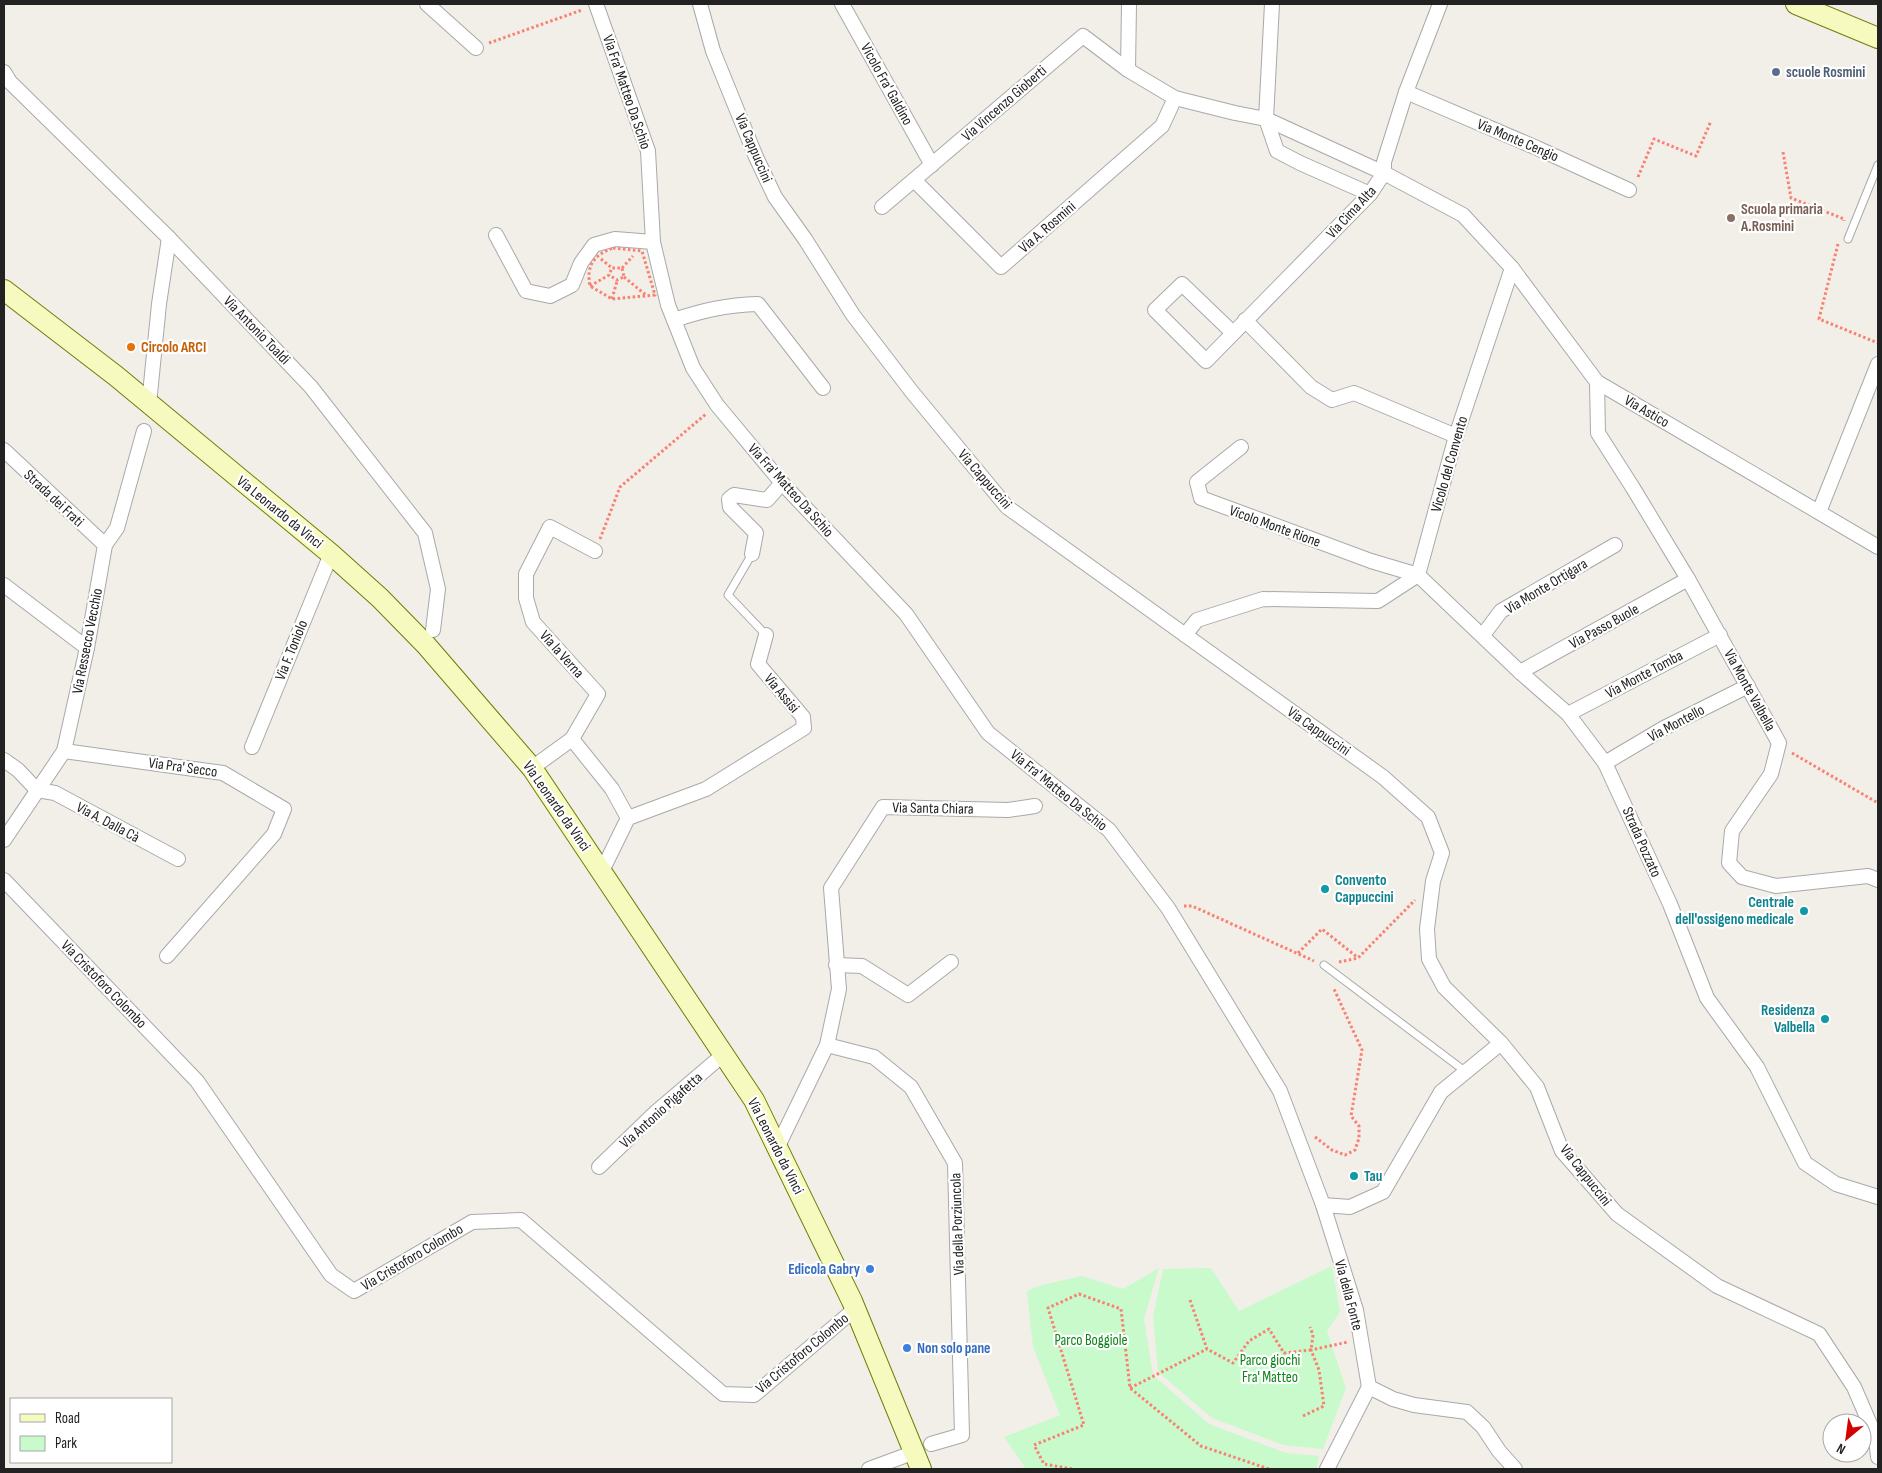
<svg xmlns="http://www.w3.org/2000/svg" width="1882" height="1473" viewBox="0 0 1882 1473" font-family="'Sofia Sans Condensed',sans-serif">
	<style>
		.park { fill: #c8facc }
		.lines { fill: none; stroke-linecap: round; stroke-linejoin: round }
		.lane-casing { stroke: #a9a9a9; stroke-width: 9 }
		.street-casing { stroke: #a9a9a9; stroke-width: 16 }
		.secondary-casing { stroke: #707d05; stroke-width: 22 }
		.path { stroke: #fa8072; stroke-width: 3; stroke-dasharray: 2.5 2.5; stroke-linecap: butt }
		.lane { stroke: #fff; stroke-width: 7 }
		.street { stroke: #fff; stroke-width: 14 }
		.secondary { stroke: #f7fabf; stroke-width: 20 }
		.service-dot { fill: #5c6f8a; stroke: #fff; stroke-width: 2 }
		.education-dot { fill: #8d6e63; stroke: #fff; stroke-width: 2 }
		.food-dot { fill: #e8710a; stroke: #fff; stroke-width: 2 }
		.culture-dot { fill: #0f9aa8; stroke: #fff; stroke-width: 2 }
		.shop-dot { fill: #3f7fe0; stroke: #fff; stroke-width: 2 }
		.labels { text-anchor: middle; stroke-width: 4.5; stroke-linejoin: round; paint-order: stroke }
		.service-label { font-size: 15px; font-weight: bold; fill: #4e5e75; stroke: #fff; text-anchor: start }
		.street-label { font-size: 15px; fill: #222; stroke: #fff }
		.education-label { font-size: 15px; font-weight: bold; fill: #785e54; stroke: #fff; text-anchor: start }
		.food-label { font-size: 15px; font-weight: bold; fill: #c56008; stroke: #fff; text-anchor: start }
		.culture-label { font-size: 15px; font-weight: bold; fill: #0d838f; stroke: #fff; text-anchor: start }
		.shop-label { font-size: 15px; font-weight: bold; fill: #366cbe; stroke: #fff; text-anchor: end }
		.park-label { font-size: 15px; fill: #0c8416; stroke: #fff }
	</style>
	<rect width="100%" height="100%" fill="#f2efe9"/>
	<g class="park">
		<polygon points="1332,1266 1340,1312 1327,1331 1346,1388 1323,1449 1283,1445 1212,1418 1158,1372 1153,1317 1163,1269 1211,1268 1239,1311"/>
		<polygon points="1159,1268 1144,1319 1153,1375 1209,1424 1286,1453 1319,1456 1316,1469 1026,1469 1004,1437 1060,1415 1033,1347 1027,1291 1042,1285 1082,1276 1123,1289"/>
	</g>
	<g class="lines">
		<defs>
			<g id="lane">
				<polyline points="1848,239 1878,165"/>
				<polyline points="752,554 728,595 766,635"/>
				<polyline points="1324,965 1466,1072"/>
			</g>
			<g id="street">
				<polyline points="427,4 476,48"/>
				<polyline points="596,4 648,151 653,242 668,305 693,368 717,405 782,483 906,614 988,733 1109,830 1168,908 1280,1091 1323,1205 1356,1310 1369,1387 1393,1399 1414,1405 1467,1412 1483,1427 1499,1451 1515,1469"/>
				<polyline points="700,4 713,51 756,157 775,197 805,239 853,315 912,392 1007,507 1383,777 1428,817 1442,853 1433,881 1427,929 1429,959 1444,987 1501,1043 1537,1087 1562,1151 1617,1214 1717,1286 1819,1334 1854,1387 1876,1438 1878,1457"/>
				<polyline points="842,4 932,165"/>
				<polyline points="1272,4 1266,119 1277,151 1300,163 1370,194"/>
				<polyline points="1128,70 1129,4"/>
				<polyline points="4,72 10,82 169,238 311,387 425,533 438,589 433,630"/>
				<polyline points="1406,92 1537,148 1629,190"/>
				<polyline points="914,180 1001,267 1162,126 1175,98"/>
				<polyline points="882,207 1083,36 1128,70 1175,98 1235,113 1266,119 1384,173 1463,215 1512,268 1456,436 1418,575 1378,601 1263,599 1197,620 1185,635"/>
				<polyline points="496,235 526,291 550,296 572,285 581,263 594,245 615,239 653,242"/>
				<polyline points="1512,268 1597,382 1878,547"/>
				<path d="M674,320c30,-10 53,-15 84,-16l65,84"/>
				<polyline points="1245,320 1311,387 1332,400 1354,393 1456,436"/>
				<polyline points="1233,333 1182,284 1155,310 1206,361 1370,194 1384,173 1384,162 1406,92 1440,4"/>
				<polyline points="1597,382 1598,433 1633,488 1688,579 1779,743 1771,774 1732,831 1729,863 1742,877 1776,886 1868,876 1878,880"/>
				<polyline points="149,404 159,304 169,238"/>
				<polyline points="1241,447 1197,482 1201,498 1371,561 1418,575 1520,672 1568,714 1605,763 1670,904 1707,998 1757,1067 1805,1163 1836,1184 1878,1197"/>
				<polyline points="4,450 105,545"/>
				<polyline points="1819,512 1878,364"/>
				<polyline points="752,554 756,533 730,507 729,499 734,495 767,500 782,483"/>
				<polyline points="4,585 87,648"/>
				<polyline points="1483,635 1501,611 1615,545"/>
				<polyline points="1520,672 1688,579"/>
				<polyline points="1568,714 1720,635"/>
				<polyline points="572,739 598,694 533,622 526,598 526,574 550,527 595,551"/>
				<polyline points="252,747 331,554"/>
				<polyline points="64,751 223,773 284,809 274,834 167,956"/>
				<polyline points="4,760 18,770 37,790 55,793 178,859"/>
				<polyline points="1605,763 1664,728 1748,686"/>
				<polyline points="532,768 572,739 612,789 628,818"/>
				<polyline points="4,840 64,751 87,648 105,545 117,528 144,431"/>
				<polyline points="602,871 628,818 706,789 804,728 803,717 758,664 766,635"/>
				<polyline points="4,880 197,1081 331,1275 354,1291 472,1222 521,1220 723,1394 754,1395 855,1309"/>
				<polyline points="836,965 862,966 908,995 951,962"/>
				<polyline points="827,1045 874,1057 911,1087 955,1163 962,1435 931,1444"/>
				<polyline points="778,1146 827,1045 839,989 831,888 883,807 1008,810 1035,806"/>
				<polyline points="599,1167 656,1112 724,1054"/>
				<polyline points="1323,1205 1350,1207 1383,1192 1441,1092 1501,1043"/>
				<polyline points="869,1469 915,1452"/>
				<polyline points="1327,1469 1369,1387"/>
			</g>
			<g id="secondary">
				<polyline points="1796,4 1878,38"/>
				<polyline points="4,290 116,376 331,554 380,598 426,645 532,768 754,1100 852,1301 921,1469"/>
			</g>
		</defs>
		<use href="#lane" class="lane-casing"/>
		<use href="#street" class="street-casing"/>
		<use href="#secondary" class="secondary-casing"/>
		<g class="path">
			<polyline points="489,43 582,10"/>
			<polyline points="1783,152 1791,198 1844,219 1844,221"/>
			<polyline points="1638,177 1654,139 1696,156 1711,121"/>
			<polyline points="1838,244 1819,319 1878,343"/>
			<path d="M613,248l29,3 13,44 -43,4 -22,-13c-4,-21 4,-31 23,-38z"/>
			<polyline points="601,259 612,268"/>
			<polyline points="622,268 633,256"/>
			<polyline points="624,277 647,296"/>
			<polyline points="590,286 609,275 612,268 622,268 624,277 617,280 609,275"/>
			<polyline points="612,299 617,281"/>
			<polyline points="600,539 620,487 706,414"/>
			<polyline points="1792,753 1878,803"/>
			<polyline points="1184,906 1192,906 1314,961"/>
			<polyline points="1298,953 1322,929 1357,957"/>
			<polyline points="1339,962 1358,958 1415,900"/>
			<polyline points="1315,1137 1332,1150 1345,1155 1355,1150 1359,1138 1359,1126 1351,1116 1362,1050 1334,989"/>
			<polyline points="1190,1300 1207,1349 1233,1363 1249,1341 1269,1329 1284,1353 1311,1350 1313,1335 1310,1327"/>
			<polyline points="1130,1388 1207,1349"/>
			<polyline points="1303,1416 1324,1406 1319,1370 1311,1350 1348,1342"/>
			<polyline points="1072,1469 1044,1464 1034,1445 1084,1425 1048,1308 1079,1294 1121,1309 1130,1388 1201,1446 1269,1469"/>
		</g>
		<use href="#lane" class="lane"/>
		<use href="#street" class="street"/>
		<use href="#secondary" class="secondary"/>
	</g>
	<circle class="service-dot" cx="1776" cy="72" r="5"/>
	<circle class="education-dot" cx="1731" cy="218" r="5"/>
	<circle class="food-dot" cx="131" cy="347" r="5"/>
	<g class="culture-dot">
		<circle cx="1325" cy="889" r="5"/>
		<circle cx="1804" cy="911" r="5"/>
		<circle cx="1825" cy="1019" r="5"/>
		<circle cx="1354" cy="1176" r="5"/>
	</g>
	<g class="shop-dot">
		<circle cx="870" cy="1269" r="5"/>
		<circle cx="907" cy="1348" r="5"/>
	</g>
	<g class="labels">
		<g class="service-label">
			<text x="1786" y="77">scuole Rosmini</text>
		</g>
		<g class="street-label">
			<text transform="translate(887 84) rotate(61)" y="5">Vicolo Fra' Galdino</text>
			<text transform="translate(627 92) rotate(71)" y="5">Via Fra' Matteo Da Schio</text>
			<text transform="translate(1004 103) rotate(-41)" y="5">Via Vincenzo Gioberti</text>
			<text transform="translate(1518 140) rotate(23)" y="5">Via Monte Cengio</text>
			<text transform="translate(754 148) rotate(67)" y="5">Via Cappuccini</text>
			<text transform="translate(1351 212) rotate(-47)" y="5">Via Cima Alta</text>
			<text transform="translate(1047 227) rotate(-41)" y="5">Via A. Rosmini</text>
			<text transform="translate(257 330) rotate(46)" y="5">Via Antonio Toaldi</text>
			<text transform="translate(1647 411) rotate(30)" y="5">Via Astico</text>
			<text transform="translate(1449 464) rotate(-74)" y="5">Vicolo del Convento</text>
			<text transform="translate(985 479) rotate(49)" y="5">Via Cappuccini</text>
			<text transform="translate(791 490) rotate(48)" y="5">Via Fra' Matteo Da Schio</text>
			<text transform="translate(54 498) rotate(43)" y="5">Strada dei Frati</text>
			<text transform="translate(280 512) rotate(39)" y="5">Via Leonardo da Vinci</text>
			<text transform="translate(1275 526) rotate(20)" y="5">Vicolo Monte Rione</text>
			<text transform="translate(1546 586) rotate(-31)" y="5">Via Monte Ortigara</text>
			<text transform="translate(1604 626) rotate(-29)" y="5">Via Passo Buole</text>
			<text transform="translate(87 641) rotate(-79)" y="5">Via Ressecco Vecchio</text>
			<text transform="translate(291 650) rotate(-68)" y="5">Via F. Toniolo</text>
			<text transform="translate(562 654) rotate(48)" y="5">Via la Verna</text>
			<text transform="translate(1644 674) rotate(-28)" y="5">Via Monte Tomba</text>
			<text transform="translate(1750 690) rotate(61)" y="5">Via Monte Valbella</text>
			<text transform="translate(782 693) rotate(50)" y="5">Via Assisi</text>
			<text transform="translate(1676 723) rotate(-28)" y="5">Via Montello</text>
			<text transform="translate(1319 731) rotate(35)" y="5">Via Cappuccini</text>
			<text transform="translate(183 767) rotate(8)" y="5">Via Pra' Secco</text>
			<text transform="translate(1059 790) rotate(39)" y="5">Via Fra' Matteo Da Schio</text>
			<text transform="translate(557 806) rotate(55)" y="5">Via Leonardo da Vinci</text>
			<text transform="translate(933 808) rotate(1)" y="5">Via Santa Chiara</text>
			<text transform="translate(108 822) rotate(28)" y="5">Via A. Dalla Cà</text>
			<text transform="translate(1642 842) rotate(66)" y="5">Strada Pozzato</text>
			<text transform="translate(104 984) rotate(46)" y="5">Via Cristoforo Colombo</text>
			<text transform="translate(661 1110) rotate(-42)" y="5">Via Antonio Pigafetta</text>
			<text transform="translate(776 1146) rotate(63)" y="5">Via Leonardo da Vinci</text>
			<text transform="translate(1586 1175) rotate(52)" y="5">Via Cappuccini</text>
			<text transform="translate(957 1224) rotate(-92)" y="5">Via della Porziuncola</text>
			<text transform="translate(412 1257) rotate(-31)" y="5">Via Cristoforo Colombo</text>
			<text transform="translate(1349 1295) rotate(75)" y="5">Via della Fonte</text>
			<text transform="translate(802 1353) rotate(-40)" y="5">Via Cristoforo Colombo</text>
		</g>
		<g class="education-label">
			<text x="1741" y="214">Scuola primaria<tspan x="1741" dy="17">A.Rosmini</tspan></text>
		</g>
		<g class="food-label">
			<text x="141" y="352">Circolo ARCI</text>
		</g>
		<g class="culture-label">
			<text x="1335" y="885">Convento<tspan x="1335" dy="17">Cappuccini</tspan></text>
			<text x="1794" y="907" text-anchor="end">Centrale<tspan x="1794" dy="17">dell'ossigeno medicale</tspan></text>
			<text x="1815" y="1015" text-anchor="end">Residenza<tspan x="1815" dy="17">Valbella</tspan></text>
			<text x="1364" y="1181">Tau</text>
		</g>
		<g class="shop-label">
			<text x="860" y="1274">Edicola Gabry</text>
			<text x="917" y="1353" text-anchor="start">Non solo pane</text>
		</g>
		<g class="park-label">
			<text x="1091" y="1345">Parco Boggiole</text>
			<text x="1270" y="1365">Parco giochi<tspan x="1270" dy="17">Fra' Matteo</tspan></text>
		</g>
	</g>
	<rect width="1882" height="1473" fill="none" stroke="#222222" stroke-width="10"/>
	<rect x="10" y="1398" width="162" height="65" fill="#ffffff" stroke="#a7a7a7"/>
	<rect x="20" y="1414" width="25" height="8" fill="#f7fabf" stroke="#a7a7a7"/>
	<text x="55" y="1423" font-size="15" fill="#222222">Road</text>
	<rect x="20" y="1436" width="25" height="15" fill="#c8facc" stroke="#a7a7a7"/>
	<text x="55" y="1448" font-size="15" fill="#222222">Park</text>
	<g transform="translate(1847 1438) rotate(209)"><circle r="24" fill="#ffffff" stroke="#a7a7a7"/>
	<path d="M0-4L9 19L0 12L-9 19Z" fill="#d40000"/>
	<text y="-8" font-size="14" font-weight="bold" text-anchor="middle" fill="#222222">N</text>
	</g>
</svg>
